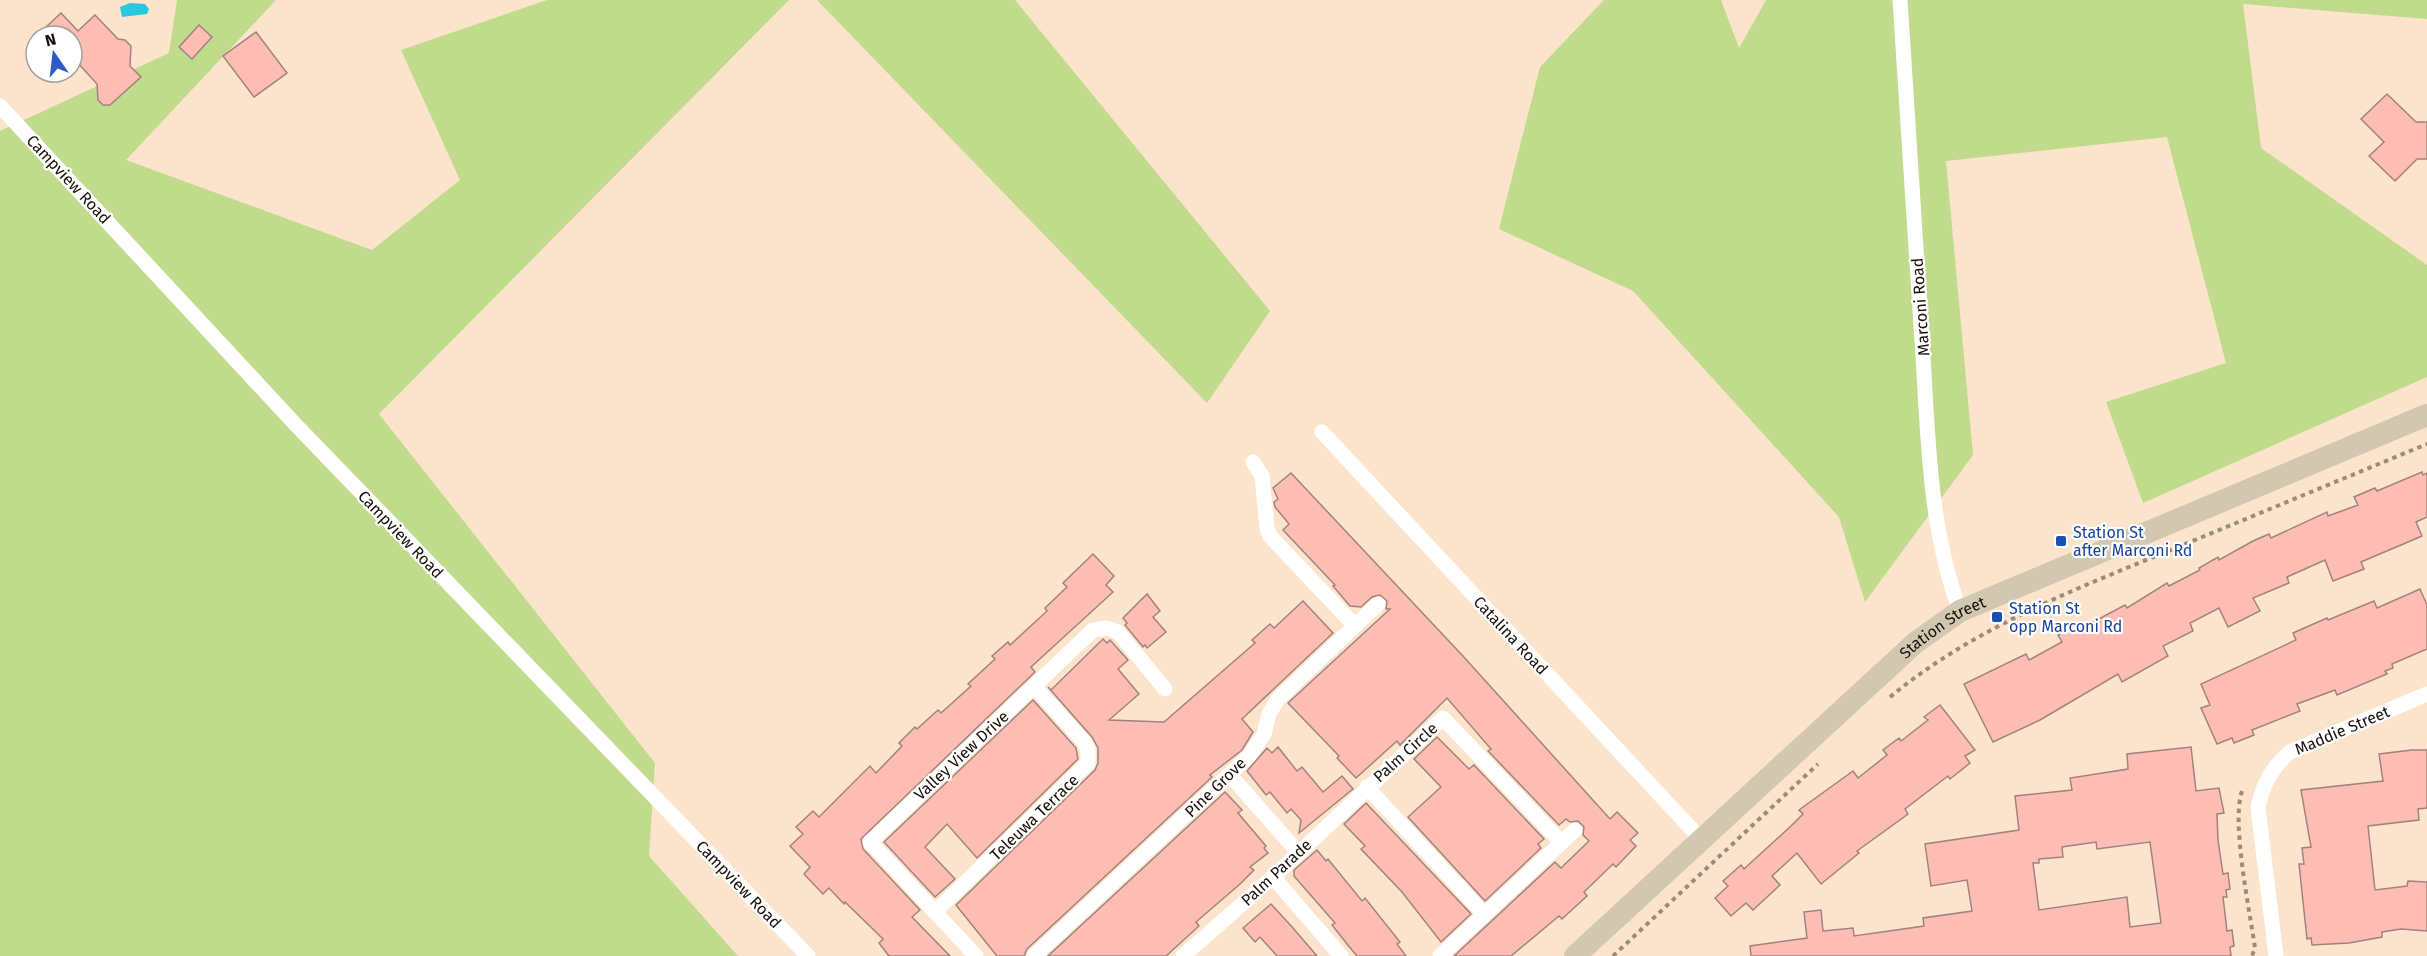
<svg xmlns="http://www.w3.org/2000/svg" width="2427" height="956" viewBox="0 0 2427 956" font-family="'Fira Sans',sans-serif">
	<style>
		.green { fill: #bfdb8b }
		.water { fill: #29c8e0 }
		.building { fill: #fdbdb3; stroke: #a3827c; stroke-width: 1.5; fill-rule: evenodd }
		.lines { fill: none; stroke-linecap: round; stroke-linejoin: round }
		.path { stroke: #9c8b79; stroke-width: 4; stroke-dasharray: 4.5 4.5; stroke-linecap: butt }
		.street { stroke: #fff; stroke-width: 15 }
		.secondary { stroke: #d2c7b1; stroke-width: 22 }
		.transit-dot { fill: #1a4fb4; stroke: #fff; stroke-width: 2 }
		.labels { text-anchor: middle; stroke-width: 4.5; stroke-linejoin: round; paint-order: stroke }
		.street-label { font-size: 16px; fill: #181008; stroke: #fff }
		.transit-label { font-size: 16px; fill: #164399; stroke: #fff; text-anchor: start }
	</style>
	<rect width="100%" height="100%" fill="#fbe4cb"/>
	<g class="green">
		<polygon points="177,0 276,0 126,160 372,250 460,180 401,50 547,0 789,0 379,414 655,763 649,856 738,956 0,956 0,131 169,53"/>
		<polygon points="817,0 1015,0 1270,311 1207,403"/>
		<polygon points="1604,0 1721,0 1739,48 1766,0 2427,0 2427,19 2243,4 2261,148 2427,265 2427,377 2143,503 2106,402 2226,363 2167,137 1946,161 1973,455 1865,602 1839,517 1633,291 1499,229 1540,67"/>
	</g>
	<polygon class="water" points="130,3 145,4 149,9 147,14 122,17 120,7"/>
	<g class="building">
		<polygon points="61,13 78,31 95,15 118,39 125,40 131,46 130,66 141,77 110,105 103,105 98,100 97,84 77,62 72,63 73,36 53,36 45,28"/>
		<polygon points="199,25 212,37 192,59 179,47"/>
		<polygon points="256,32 287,73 254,97 223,56"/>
		<polygon points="2387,94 2416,122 2427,122 2427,159 2417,159 2395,181 2369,156 2384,142 2361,119"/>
		<polygon points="2422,472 2423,475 2427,473 2427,517 2416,522 2422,536 2361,562 2364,569 2333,581 2325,560 2287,577 2289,583 2253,598 2260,611 2228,627 2219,608 2190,623 2193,631 2163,646 2168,656 2122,682 2118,674 2040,720 1993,742 1964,684 2026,654 2029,660 2062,642 2058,635 2077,624 2080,629 2125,605 2127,608 2167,583 2169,586 2200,570 2199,568 2218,557 2219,560 2253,541 2269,534 2271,538 2327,512 2328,516 2358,505 2354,497 2375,488 2377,491"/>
		<polygon points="1291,473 1462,655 1610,819 1617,812 1638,833 1630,840 1636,846 1616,867 1613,864 1584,892 1587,896 1562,919 1559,916 1511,956 1454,956 1555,862 1561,868 1589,841 1583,835 1584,827 1578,821 1570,822 1566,819 1559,825 1488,751 1491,749 1447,698 1400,745 1397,741 1356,778 1337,758 1339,756 1288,703 1390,609 1386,609 1387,601 1380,595 1372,597 1361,607 1350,606 1333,586 1335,585 1283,530 1289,524 1275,507 1274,502 1278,499 1273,488"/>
		<polygon points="1093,554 1114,576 1106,585 1113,592 1031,667 1035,672 861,839 863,849 920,910 912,917 950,956 889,956 879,943 883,939 845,902 844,904 829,888 823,894 804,874 810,867 790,846 803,834 796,827 813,811 819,817 870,766 876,773 902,746 899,743 915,727 917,729 938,710 941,713 971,686 968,684 995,659 992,656 1008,642 1010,645 1047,611 1045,608 1067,587 1063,583"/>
		<polygon points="2420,589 2427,605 2427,649 2392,664 2393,668 2385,671 2387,674 2337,695 2335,690 2297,704 2300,711 2252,730 2254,735 2234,743 2232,738 2217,744 2201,708 2210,705 2201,684 2296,640 2293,633 2327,618 2328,620 2374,601 2377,608"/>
		<polygon points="1147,594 1160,611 1153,617 1166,632 1147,648 1145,645 1143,647 1125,625 1127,623 1123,618"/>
		<polygon points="1303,601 1333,633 1242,719 1253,732 1242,750 1210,775 1212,777 1027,949 1024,956 997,956 956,905 1095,770 1098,763 1098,748 1092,737 1048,687 1051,690 1103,639 1107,643 1110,640 1128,660 1118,669 1139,694 1109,720 1164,722 1255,643 1252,640 1270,624 1274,628"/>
		<polygon points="1033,700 1076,748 1078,759 977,858 947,824 925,847 955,879 935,897 884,842"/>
		<polygon points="1940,705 1975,750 1965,756 1970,763 1950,779 1948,776 1905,809 1908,814 1857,851 1859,853 1821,884 1797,853 1772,876 1780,885 1753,910 1746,903 1731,916 1715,898 1728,886 1723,881 1741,865 1744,869 1791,826 1803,814 1799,810 1853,771 1858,778 1887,755 1883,750 1899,738 1901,741 1928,720 1924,717"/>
		<polygon points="1437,737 1469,769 1474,765 1544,839 1538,844 1541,848 1485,901 1408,817 1441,787 1414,759"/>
		<polygon points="1278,747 1297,771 1302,767 1323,792 1342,776 1353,789 1299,833 1301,820 1291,809 1287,813 1270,792 1266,795 1247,771 1267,748 1272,753"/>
		<path d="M2191,747l5,44 23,-3 5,25 -7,1 1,26 5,34 5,-1 2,16 -4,1 1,7h-4l4,34 5,-1 2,16 -4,1 1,9h-480l-1,-10 57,-8 -3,-26 17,-2 2,21 30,-3 1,8 70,-10 -1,-8 49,-7 -5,-31 -36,6 -6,-42 94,-14 -4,-34 57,-6 -2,-12 58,-9 -1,-15zM2096,842l1,7 53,-7 11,81 -31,4 -3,-30 -88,13 -6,-47h6v-4l24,-2 -1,-10z"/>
		<polygon points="2412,750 2427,750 2427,808 2418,809 2419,820 2368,826 2375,890 2407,886 2408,881 2427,882 2427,931 2401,929 2382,932 2382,937 2349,943 2312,945 2311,938 2307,939 2299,864 2304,864 2302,848 2311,847 2301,790 2383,781 2379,754"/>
		<polygon points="1225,792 1242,810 1238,813 1266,846 1264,848 1268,853 1250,867 1254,870 1240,884 1196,922 1199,926 1166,956 1048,956"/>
		<polygon points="1366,803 1471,914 1441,942 1402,892 1361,849 1365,846 1344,824"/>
		<polygon points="1317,850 1326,861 1328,859 1362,901 1365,898 1400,942 1397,944 1406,956 1357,956 1347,944 1332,925 1335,923 1294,876 1294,870"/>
		<polygon points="1271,904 1293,928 1317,956 1277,956 1260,937 1255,942 1243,928"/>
	</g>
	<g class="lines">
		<g class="path">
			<path d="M1890,697c81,-67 180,-106 276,-145 87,-36 174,-72 261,-108"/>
			<path d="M2242,791c-11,31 8,121 13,157l-3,8"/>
			<polyline points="1613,956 1818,764"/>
		</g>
		<g class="street">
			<path d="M1900,0c7,114 15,227 22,341 6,89 6,185 38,270"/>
			<polyline points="0,106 295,424 808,956"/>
			<polyline points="1322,432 1700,838"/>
			<polyline points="1253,462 1262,476 1267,528 1270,536 1355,626"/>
			<polyline points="1230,775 1297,851"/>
			<polyline points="1367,787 1484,914"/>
			<polyline points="1273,877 1341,956"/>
			<polyline points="935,912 1088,763 1088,749 1084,742 1034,686"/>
			<polyline points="976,956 870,842 1093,630 1107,628 1118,632 1165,689"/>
			<polyline points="1034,956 1249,756 1264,734 1269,714 1278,699 1378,604"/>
			<polyline points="1183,956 1273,877 1443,718 1561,842"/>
			<polyline points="1440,956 1575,830"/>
			<path d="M2276,956l-18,-148c4,-23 14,-41 32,-56l137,-58"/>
		</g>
		<path class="secondary" id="s1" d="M1575,956l340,-313 45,-32 467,-196"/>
	</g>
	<g class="transit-dot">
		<rect x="2055" y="535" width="12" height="12" rx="3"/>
		<rect x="1991" y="611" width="12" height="12" rx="3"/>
	</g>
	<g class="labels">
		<g class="street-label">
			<text transform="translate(69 179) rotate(47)" y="6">Campview Road</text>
			<text transform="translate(1920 307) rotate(-94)" y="6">Marconi Road</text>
			<text transform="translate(401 534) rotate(46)" y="6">Campview Road</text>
			<text dy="6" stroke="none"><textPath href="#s1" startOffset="494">Station Street</textPath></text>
			<text transform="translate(1511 635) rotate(47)" y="6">Catalina Road</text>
			<text transform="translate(2342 730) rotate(-23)" y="6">Maddie Street</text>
			<text transform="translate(1405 752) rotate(-42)" y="6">Palm Circle</text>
			<text transform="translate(961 755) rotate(-43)" y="6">Valley View Drive</text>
			<text transform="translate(1215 787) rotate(-44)" y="6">Pine Grove</text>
			<text transform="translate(1034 817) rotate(-44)" y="6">Teleuwa Terrace</text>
			<text transform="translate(1276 872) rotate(-43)" y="6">Palm Parade</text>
			<text transform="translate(739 884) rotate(46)" y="6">Campview Road</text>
		</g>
		<g class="transit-label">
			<text x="2073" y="538">Station St<tspan x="2073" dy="18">after Marconi Rd</tspan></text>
			<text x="2009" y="614">Station St<tspan x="2009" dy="18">opp Marconi Rd</tspan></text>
		</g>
	</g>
	<g transform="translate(54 54) rotate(346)"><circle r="28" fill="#ffffff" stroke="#a39f9c" stroke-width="1.5"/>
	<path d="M0-4.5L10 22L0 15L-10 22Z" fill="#2f5ac9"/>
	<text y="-9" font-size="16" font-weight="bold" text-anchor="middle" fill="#181008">N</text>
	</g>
</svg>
